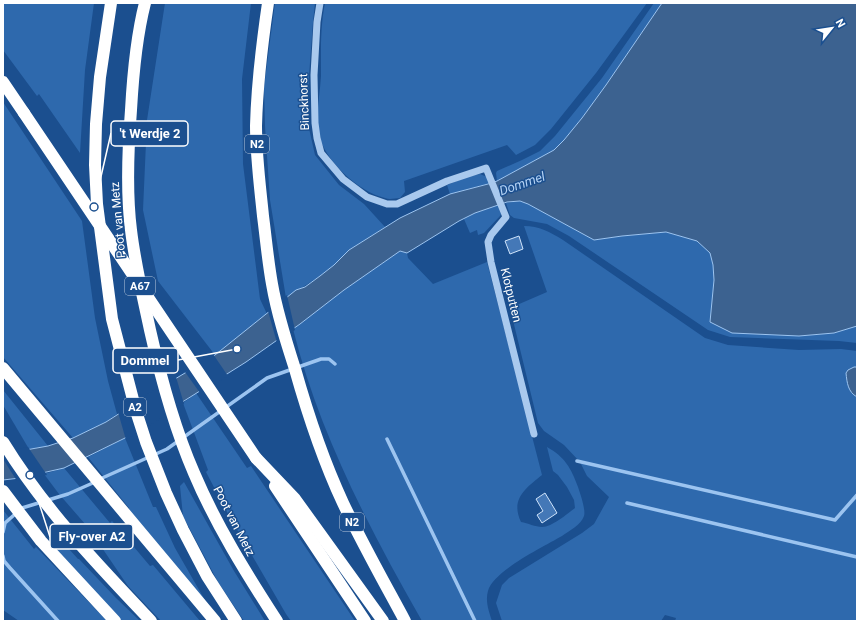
<svg xmlns="http://www.w3.org/2000/svg" width="860" height="624" viewBox="0 0 860 624" font-family="Roboto,sans-serif">
	<style>
		.green { fill: #2e69ad }
		.water { fill: #3c6290; stroke: #9cc4f0 }
		.pier { fill: #1b4f8f }
		.lines { fill: none; stroke-linecap: round; stroke-linejoin: round }
		.stream { stroke: #9cc4f0; stroke-width: 3.5 }
		.building { fill: #4478b7; stroke: #cfe3fa }
		.minor { stroke: #a9c9ee; stroke-width: 7 }
		.highway { stroke: #fff; stroke-width: 12 }
		.highway-bridge { stroke: #fff; stroke-width: 12 }
		.labels { text-anchor: middle; stroke-width: 3; stroke-linejoin: round; paint-order: stroke }
		.shield { fill: #1b4f8f; stroke: #bbcadd; stroke-width: 1 }
		.shield-label { font-size: 11px; font-weight: bold; fill: #fff }
		.street-label { font-size: 12px; fill: #fff; stroke: #1b4f8f }
		.water-label { font-size: 13px; font-style: italic; fill: #b5d3f5; stroke: #1b4f8f }
		.leader { fill: none; stroke: #fff; stroke-width: 1.5 }
		.callout-dot { fill: #fff; stroke: #1b4f8f; stroke-width: 1.5 }
		.callout { fill: #1b4f8f; stroke: #fff; stroke-width: 1.5 }
		.callout-label { font-size: 13px; text-anchor: middle; font-weight: bold; fill: #fff }
	</style>
	<rect width="100%" height="100%" fill="#1b4f8f"/>
	<g class="green">
		<polygon points="3,3 94,3 85,70 80,153 39,94 37,96 3,50"/>
		<polygon points="165,3 251,3 242,79 243,164 260,299 267,314 215,355 158,281 143,210 147,120"/>
		<polygon points="275,3 315,3 313,22 309,76 308,124 315,155 339,185 364,204 385,227 349,250 334,265 320,276 286,298 270,200 265,126 264,87"/>
		<path d="M325,3h322l-51,70 -45,56 -16,16 -19,10 -9,-10 -103,36 1,11 -5,6c-5,0 -10,2 -15,0 -26,-6 -60,-37 -66,-63 -4,-19 1,-40 2,-59 0,-24 -1,-48 4,-73z"/>
		<polygon points="654,3 662,3 606,85 582,118 564,140 554,150 497,181 496,173 497,171 522,160 540,151 555,136 602,78"/>
		<polygon points="3,102 82,221 95,318 108,381 117,414 106,422 73,438 3,357"/>
		<polygon points="480,174 487,177 490,183 450,194 447,185 469,176"/>
		<polygon points="520,201 528,204 594,240 622,236 666,232 697,241 710,253 713,265 714,280 710,322 799,336 834,333 857,326 857,343 839,341 730,337 708,330 569,236 547,224 514,218 510,215 506,203"/>
		<polygon points="499,205 501,214 500,216 484,233 478,235 477,230 470,233 464,219 475,213"/>
		<path d="M524,226c15,0 26,6 39,14l142,98 23,7 71,5 42,-1 16,2v16h-3l1,29 2,1v224h-182l1,-3 -11,-3 -4,6h-159l-6,-18 6,-18 7,-7 73,-45 12,-9 15,-27 -22,-21 -7,-14 -16,-17 -20,-14 -6,-8 -28,-115 37,-16z"/>
		<path d="M400,251l7,2 1,5 25,26 54,-22 55,213c-16,13 -32,24 -21,47 7,1 14,5 21,5 10,0 25,-13 33,-19l-1,-8 -7,-13 -9,-12 -5,-4 -6,-24c18,10 24,21 31,40 2,6 8,23 6,29 -3,9 -15,15 -22,20 -19,11 -69,35 -74,55 -3,10 1,21 4,30h-70c-53,-93 -103,-188 -129,-292l51,-39z"/>
		<polygon points="3,390 48,446 29,449 3,405"/>
		<polygon points="196,393 247,468 251,466 355,621 291,621 286,614 227,512 206,472 208,470 183,403"/>
		<polygon points="125,438 153,507 156,507 175,548 206,602 128,510 129,508 88,457"/>
		<polygon points="64,468 110,523 112,521 150,566 153,565 200,621 161,621 128,586 98,542 99,540 59,494 44,474"/>
		<polygon points="184,482 234,571 265,621 244,621 218,582 183,516 180,486"/>
		<polygon points="3,510 34,549 36,547 107,621 19,621 3,610"/>
		<polygon points="59,538 78,559 79,559 116,598 140,621 119,621 58,553 55,541"/>
	</g>
	<g class="water">
		<polygon points="662,3 857,3 857,326 834,333 799,336 732,333 710,322 714,280 713,265 710,253 697,241 666,232 622,236 594,240 528,204 520,201 507,202 475,213 459,221 407,253 400,251 344,290 300,324 246,362 125,438 64,468 20,478 3,480 3,454 48,446 73,438 106,422 145,397 215,355 296,290 305,287 320,276 334,265 349,250 400,218 450,194 488,184 497,181 554,150 564,140 582,118 606,85"/>
		<path d="M854,367h3v30c-9,-5 -10,-14 -11,-24l2,-3z"/>
	</g>
	<g class="pier">
		<polygon points="287,295 295,330 277,343 268,311"/>
		<polygon points="213,354 228,376 200,393 185,372"/>
		<polygon points="176,377 184,404 126,440 118,412"/>
		<polygon points="28,447 47,475 17,481 3,459 3,452"/>
	</g>
	<g class="lines">
		<g class="stream">
			<polyline points="387,439 475,621"/>
			<polyline points="577,461 835,520 857,495"/>
			<polyline points="100,479 167,449 267,378 321,359 329,359 335,364"/>
			<polyline points="627,503 857,557"/>
			<polyline points="3,532 5,523 22,508 68,494 95,482"/>
			<polyline points="3,556 4,561 10,568 58,621"/>
		</g>
	</g>
	<g class="building">
		<polygon points="519,236 523,249 510,254 505,241"/>
		<polygon points="545,493 557,513 542,523 537,515 543,511 536,499"/>
	</g>
	<g class="lines">
		<polyline class="minor" points="320,3 317,22 314,75 315,123 317,138 321,153 343,179 367,197 387,204 397,204 447,181 486,168 506,217 491,235 488,242 491,262 534,434"/>
		<g class="highway">
			<polyline points="111,3 100,77 96,124 95,165 97,204 112,319 136,411 146,442 166,493 183,530 207,576 236,621"/>
			<path d="M145,3c-9,35 -12,71 -14,107 -3,39 -5,81 0,120 4,34 12,67 19,100 11,49 24,97 44,143 22,52 52,100 83,148"/>
			<path d="M268,3c-6,41 -11,82 -12,123 0,30 4,60 7,90 3,23 5,46 9,68 5,29 14,57 23,85 13,46 28,91 48,134 19,40 41,79 62,118"/>
			<polyline points="3,82 24,113"/>
			<polyline points="3,368 215,621"/>
			<path d="M3,442c41,67 95,123 148,179"/>
			<polyline points="256,458 295,499 383,621"/>
			<polyline points="275,486 365,621"/>
			<polyline points="3,491 41,541 115,621"/>
		</g>
		<polyline class="highway-bridge" points="24,113 256,458"/>
	</g>
	<g class="labels">
		<g class="shield">
			<rect x="245" y="135" width="24" height="18" rx="3"/>
			<rect x="125" y="277" width="30" height="18" rx="3"/>
			<rect x="124" y="398" width="22" height="18" rx="3"/>
			<rect x="340" y="513" width="24" height="18" rx="3"/>
		</g>
		<g class="shield-label">
			<text x="257" y="148">N2</text>
			<text x="140" y="290">A67</text>
			<text x="135" y="411">A2</text>
			<text x="352" y="526">N2</text>
		</g>
		<g class="street-label">
			<text transform="translate(304 102) rotate(-92)" y="4">Binckhorst</text>
			<text transform="translate(118 220) rotate(-95)" y="4">Poot van Metz</text>
			<text transform="translate(511 295) rotate(76)" y="4">Klotputten</text>
			<text transform="translate(234 521) rotate(63)" y="4">Poot van Metz</text>
		</g>
		<g class="water-label">
			<text transform="translate(522 183) rotate(-19)" y="5">Dommel</text>
		</g>
	</g>
	<path class="leader" d="M94 207L111 133M237 349L178 360M30 475L50 537"/>
	<g class="callout-dot">
		<circle cx="94" cy="207" r="4"/>
		<circle cx="237" cy="349" r="4"/>
		<circle cx="30" cy="475" r="4"/>
	</g>
	<g class="callout">
		<rect x="111" y="121" width="77" height="25" rx="4"/>
		<rect x="113" y="348" width="65" height="25" rx="4"/>
		<rect x="50" y="524" width="83" height="25" rx="4"/>
	</g>
	<g class="callout-label">
		<text x="150" y="138">'t Werdje 2</text>
		<text x="145" y="365">Dommel</text>
		<text x="92" y="541">Fly-over A2</text>
	</g>
	<rect width="860" height="624" fill="none" stroke="#ffffff" stroke-width="8"/>
	<g transform="translate(832 28) rotate(60)" stroke="#1b4f8f" stroke-width="3" paint-order="stroke">
	<path d="M0-3L7 15L0 10L-7 15Z" fill="#ffffff"/>
	<text y="-6" font-size="11" font-weight="bold" text-anchor="middle" fill="#ffffff">N</text>
	</g>
</svg>
